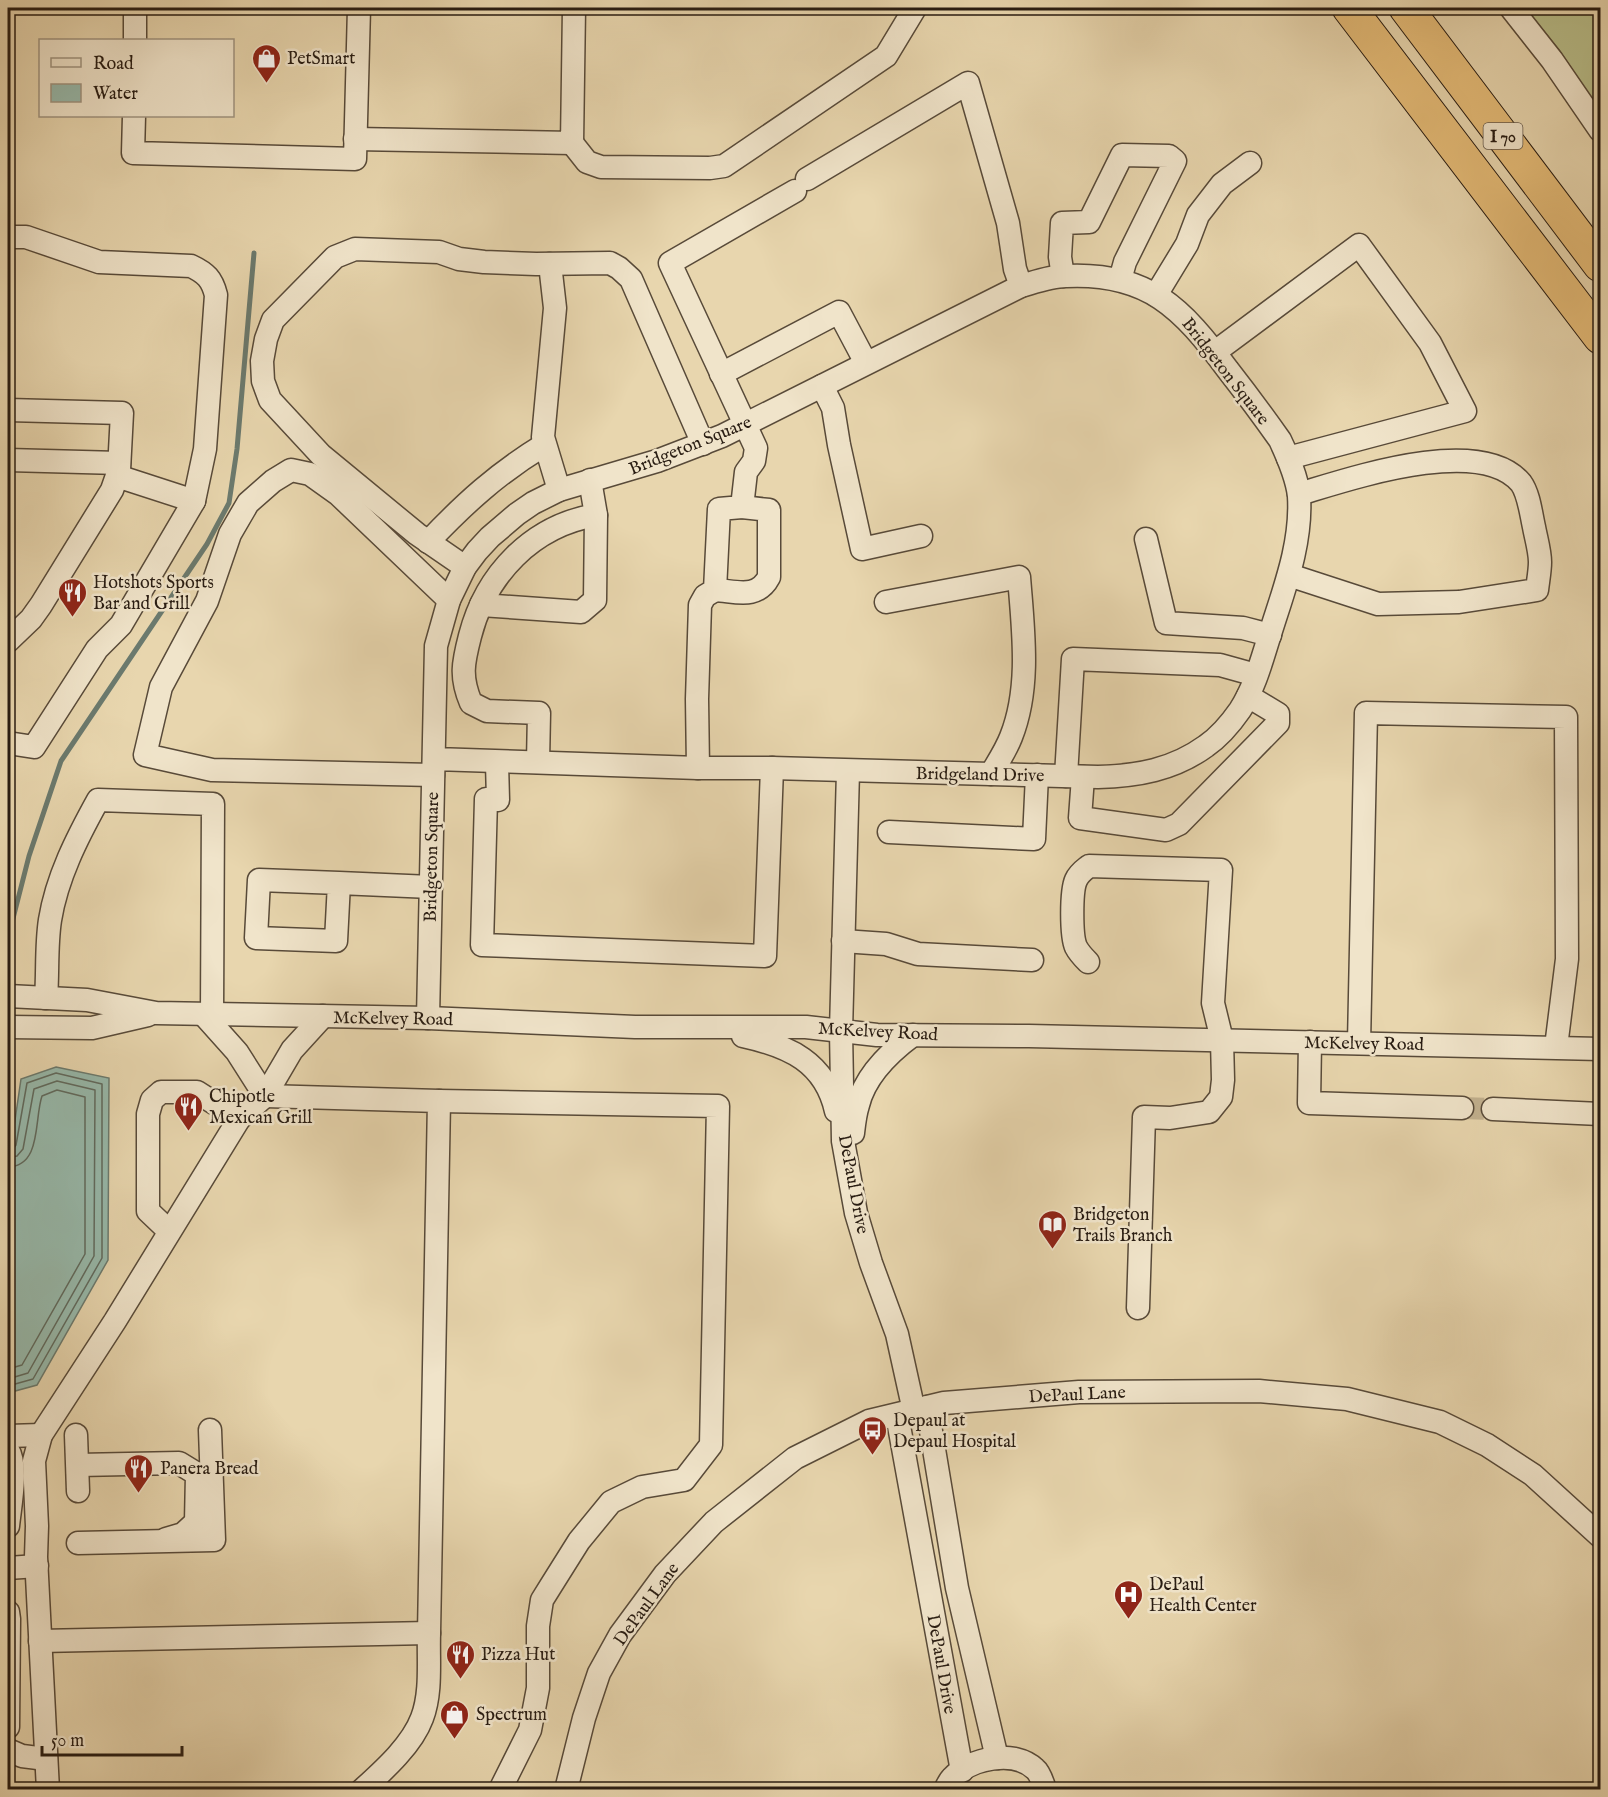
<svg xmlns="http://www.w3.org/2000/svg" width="1608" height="1797" viewBox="0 0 1608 1797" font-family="'IM FELL English',serif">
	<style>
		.green { fill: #b8bd89; stroke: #706c4e; stroke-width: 1.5 }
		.water { fill: #97b9ab; stroke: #6b7a6e; stroke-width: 1.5 }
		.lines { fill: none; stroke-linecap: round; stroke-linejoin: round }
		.shore { stroke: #606a5e; stroke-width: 1.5 }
		.stream { stroke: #6b7a6e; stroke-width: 5 }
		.minor-tunnel { stroke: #c2b18f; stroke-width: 22; stroke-dasharray: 22 11; stroke-linecap: butt }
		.minor-casing { stroke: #584a39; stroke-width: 25 }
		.highway-casing { stroke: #281c12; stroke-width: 35 }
		.minor { stroke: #f0e4ca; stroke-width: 22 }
		.highway { stroke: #e4bb77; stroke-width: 33 }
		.labels { text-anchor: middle; stroke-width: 5; stroke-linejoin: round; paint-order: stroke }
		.shield { fill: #f0e4ca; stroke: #645849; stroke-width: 1.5 }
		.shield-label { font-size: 16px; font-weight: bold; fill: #281c12 }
		.poi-label { font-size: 18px; fill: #281c12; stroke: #f0e4ca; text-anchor: start }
		.street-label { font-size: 18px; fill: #281c12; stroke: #f0e4ca }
	</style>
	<rect width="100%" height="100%" fill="#e8d6ae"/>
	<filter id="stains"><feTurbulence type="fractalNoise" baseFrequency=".00333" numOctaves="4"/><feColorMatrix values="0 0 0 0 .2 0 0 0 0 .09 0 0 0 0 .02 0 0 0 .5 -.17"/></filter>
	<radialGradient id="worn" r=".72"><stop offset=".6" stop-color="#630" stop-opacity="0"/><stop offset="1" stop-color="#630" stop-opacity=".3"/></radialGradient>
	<polygon class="green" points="1525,8 1600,8 1600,111 1559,50"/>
	<polygon class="water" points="56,1067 109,1078 108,1260 37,1385 8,1393 8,1168 21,1079"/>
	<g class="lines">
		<g class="shore">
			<polyline points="8,1150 13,1149 16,1145 27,1083 56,1073 102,1084 102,1258 33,1379 8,1386"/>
			<polyline points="8,1158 17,1156 23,1149 34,1089 57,1081 95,1090 94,1256 28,1373 8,1379"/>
			<path d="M8,1167c34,-1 26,-48 34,-71l15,-6 28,7v157l-63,111 -14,4"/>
		</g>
		<polyline class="stream" points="8,938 29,856 61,761 207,544 229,503 237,449 254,253"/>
		<polyline class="minor-tunnel" points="1462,1108 1493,1109"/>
		<defs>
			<g id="minor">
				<polyline points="1511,8 1552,60 1600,130"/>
				<polyline points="135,40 135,8"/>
				<polyline points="134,116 133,153 355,159 359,8"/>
				<polyline points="355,139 572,143 574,8"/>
				<polyline points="572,143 587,162 601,167 710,168 724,166 886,56 915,8"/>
				<polyline points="807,179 968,83 1008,223 1015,269 1021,286"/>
				<path d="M8,237h18l73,25 92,4c15,7 21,13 25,29l-11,154 -11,52 -73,124 -24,24 -63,98 -26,-4"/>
				<polyline points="550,264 555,308 543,437 559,490"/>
				<polyline points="1063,276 1060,257 1062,223 1089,222 1122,155 1169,156 1175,161 1125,262 1120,280"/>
				<polyline points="1156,295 1187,244 1198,215 1222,184 1250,163"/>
				<polyline points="1215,352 1359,245 1430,343 1465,411 1288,458"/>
				<polyline points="721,374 839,312 866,363"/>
				<polyline points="822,386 833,408 839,445 862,549 921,536"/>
				<polyline points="8,410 122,413 119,470 112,490 41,605 31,619 8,641"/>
				<polyline points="8,460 119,463"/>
				<polyline points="117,476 194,501"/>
				<polyline points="1146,539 1166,623 1243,628 1270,635"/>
				<path d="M428,542c37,-39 70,-69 116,-97"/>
				<polyline points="465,567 417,534 321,455 270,400 263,381 262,361 266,339 273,320 335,257 355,249 439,252 459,259 484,262 536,264 610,263 619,268 631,279 703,444"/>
				<path d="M1289,575l89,29 81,-2 78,-12c1,-9 3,-19 3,-28 0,-11 -4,-24 -6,-35 -3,-13 -5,-33 -13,-44 -41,-49 -171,-4 -222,11"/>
				<path d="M715,590c21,1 42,10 54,-13v-67l-27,-3"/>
				<path d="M886,602l133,-25c4,52 12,110 -8,160 -5,13 -13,25 -20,37"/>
				<polyline points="481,605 581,612 595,600 596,515"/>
				<path d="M538,762l1,-49 -52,-2 -16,-8c-11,-26 -8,-40 -1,-67 16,-62 62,-110 126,-121l-6,-35"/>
				<polyline points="497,763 498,800 486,799 482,945 765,956 772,768"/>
				<polyline points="698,768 697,699 700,605 705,596 715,590 719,509 742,507 746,472 754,461 756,448 670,263 795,191"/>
				<polyline points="848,771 841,1031 843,1141 856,1213 871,1263 897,1334 914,1411"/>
				<polyline points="433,775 212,770 145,755 161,687 207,601 230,534 248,503 273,481 291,470 310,474 338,494 449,600"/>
				<polyline points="1066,776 1073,659 1220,665 1256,675"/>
				<polyline points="1083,777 1080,818 1166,830 1179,824 1278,723 1278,714 1248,696"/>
				<polyline points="889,832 1034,839 1037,775"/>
				<polyline points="339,883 259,880 256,938 336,941 339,883 431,887"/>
				<polyline points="843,941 886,944 918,954 1032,960"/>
				<path d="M1088,962c-5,-5 -9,-9 -12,-15 -5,-11 -5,-56 0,-67 3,-7 8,-10 13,-14l132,4 -8,133 9,37 1,40 -2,17 -12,15 -39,6 -26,-1 -6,191"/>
				<polyline points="8,996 87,1000 156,1013 428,1018 635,1027 806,1027 877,1035 1029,1036 1600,1049"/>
				<path d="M46,998c2,-26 0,-52 4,-78 7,-43 27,-82 48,-120l115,4 -1,210"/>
				<polyline points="203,1014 237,1052 265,1096"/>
				<path d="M428,1018l8,-372 13,-46 16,-33 12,-16 13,-14 27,-23 16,-11 26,-13 98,-29 65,-25 299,-150c14,-4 30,-10 45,-10 82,-4 116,32 162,94 18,23 35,46 52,70 8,17 17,37 19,56 3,48 -15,93 -29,138 -8,25 -15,53 -30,76 -9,13 -21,27 -34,36 -33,24 -69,30 -108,31l-326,-9h-74l-263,-9"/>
				<polyline points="8,1027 92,1028 148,1015"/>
				<path d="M743,1036c46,10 82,26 93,75"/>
				<polyline points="1310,1042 1309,1103 1462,1108"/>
				<polyline points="1359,1043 1366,713 1566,717 1567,959 1556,1047"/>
				<path d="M265,1096l174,5 -10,532c-1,27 3,59 -7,85 -10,27 -38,52 -60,72"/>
				<polyline points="439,1101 718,1106 711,1445 684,1480 642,1487 611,1502 579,1541 552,1584 542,1600 538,1626 538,1688 530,1730 500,1790"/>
				<polyline points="1493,1109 1600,1114"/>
				<path d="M853,1133c1,-9 2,-19 5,-28 7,-29 32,-53 55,-70"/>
				<polyline points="169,1231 148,1211 148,1114 152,1100 161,1092 197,1092 239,1119"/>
				<polyline points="927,1407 957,1588 997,1758"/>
				<polyline points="897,1415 962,1771"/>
				<polyline points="76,1435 78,1491"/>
				<polyline points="8,1436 41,1435"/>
				<path d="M8,1450c10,16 2,56 0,76"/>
				<polyline points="78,1465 179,1463 197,1474 196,1522 183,1534 166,1539"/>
				<polyline points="78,1543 214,1540 210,1430"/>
				<polyline points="8,1568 37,1566"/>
				<polyline points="8,1612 9,1619 8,1727"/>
				<polyline points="40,1641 429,1633"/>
				<polyline points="8,1750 22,1756 46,1759"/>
				<polyline points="48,1790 36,1557 37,1526 34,1461 41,1435 115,1321 239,1119 265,1096 292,1050 323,1016"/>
				<polyline points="566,1790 584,1718 599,1673 620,1635 665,1574 714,1522 795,1458 869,1421 944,1403 1079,1392 1259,1391 1347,1399 1440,1422 1487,1445 1533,1475 1600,1536"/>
				<path d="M945,1790c2,-4 4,-9 7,-12 19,-20 62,-29 83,-9 5,4 8,14 10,21"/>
			</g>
			<g id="highway">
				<polyline points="1349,8 1600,337"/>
				<polyline points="1406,8 1600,265"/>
			</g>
		</defs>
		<use href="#minor" class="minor-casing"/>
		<use href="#highway" class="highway-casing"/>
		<use href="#minor" class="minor"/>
		<use href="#highway" class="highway"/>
	</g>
	<defs>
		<symbol id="shop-pin" viewBox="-11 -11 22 30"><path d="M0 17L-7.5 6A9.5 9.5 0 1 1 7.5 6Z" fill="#8f2418" stroke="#f0e4ca"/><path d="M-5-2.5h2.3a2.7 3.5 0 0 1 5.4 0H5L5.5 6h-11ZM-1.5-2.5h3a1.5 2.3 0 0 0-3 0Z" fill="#fff"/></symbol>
		<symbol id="restaurant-pin" viewBox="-11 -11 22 30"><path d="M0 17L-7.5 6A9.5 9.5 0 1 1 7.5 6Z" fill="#8f2418" stroke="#f0e4ca"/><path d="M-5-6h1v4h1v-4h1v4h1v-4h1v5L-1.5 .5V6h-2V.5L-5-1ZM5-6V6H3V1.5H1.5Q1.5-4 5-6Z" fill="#fff"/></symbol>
		<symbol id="library-pin" viewBox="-11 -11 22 30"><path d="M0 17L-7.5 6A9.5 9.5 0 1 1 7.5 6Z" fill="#8f2418" stroke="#f0e4ca"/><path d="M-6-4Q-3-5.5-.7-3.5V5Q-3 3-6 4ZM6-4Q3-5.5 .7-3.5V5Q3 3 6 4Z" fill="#fff"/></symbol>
		<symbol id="bus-pin" viewBox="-11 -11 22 30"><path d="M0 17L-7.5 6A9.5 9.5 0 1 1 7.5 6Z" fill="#8f2418" stroke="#f0e4ca"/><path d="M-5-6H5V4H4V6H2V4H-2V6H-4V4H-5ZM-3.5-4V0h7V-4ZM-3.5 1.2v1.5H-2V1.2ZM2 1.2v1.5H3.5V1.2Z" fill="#fff"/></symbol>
		<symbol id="hospital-pin" viewBox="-11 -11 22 30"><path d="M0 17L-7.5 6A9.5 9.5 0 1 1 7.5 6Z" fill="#8f2418" stroke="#f0e4ca"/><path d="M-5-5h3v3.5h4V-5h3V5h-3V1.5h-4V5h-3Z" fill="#fff"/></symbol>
	</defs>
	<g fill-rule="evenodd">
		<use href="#shop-pin" x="250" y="42" width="33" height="45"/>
		<use href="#restaurant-pin" x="56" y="576" width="33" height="45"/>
		<use href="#restaurant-pin" x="172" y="1090" width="33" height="45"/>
		<use href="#library-pin" x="1036" y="1208" width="33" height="45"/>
		<use href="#bus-pin" x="856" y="1414" width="33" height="45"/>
		<use href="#restaurant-pin" x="122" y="1452" width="33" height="45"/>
		<use href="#hospital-pin" x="1112" y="1578" width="33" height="45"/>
		<use href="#restaurant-pin" x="444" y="1638" width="33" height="45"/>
		<use href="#shop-pin" x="438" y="1698" width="33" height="45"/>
	</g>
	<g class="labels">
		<rect class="shield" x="1483.5" y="123" width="39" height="26" rx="4.5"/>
		<g class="shield-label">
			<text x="1503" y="142">I 70</text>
		</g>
		<g class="poi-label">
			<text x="287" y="64">PetSmart</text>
			<text x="93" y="588">Hotshots Sports<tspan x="93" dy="21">Bar and Grill</tspan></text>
			<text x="209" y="1102">Chipotle<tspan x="209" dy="21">Mexican Grill</tspan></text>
			<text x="1073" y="1220">Bridgeton<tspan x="1073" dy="21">Trails Branch</tspan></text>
			<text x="893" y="1426">Depaul at<tspan x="893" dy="21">Depaul Hospital</tspan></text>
			<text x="160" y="1474">Panera Bread</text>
			<text x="1149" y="1590">DePaul<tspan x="1149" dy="21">Health Center</tspan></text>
			<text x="481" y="1660">Pizza Hut</text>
			<text x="476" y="1720">Spectrum</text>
		</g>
		<g class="street-label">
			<text transform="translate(1226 371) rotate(52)" y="6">Bridgeton Square</text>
			<text transform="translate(690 445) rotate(-22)" y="6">Bridgeton Square</text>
			<text transform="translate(980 774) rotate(1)" y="6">Bridgeland Drive</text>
			<text transform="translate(431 857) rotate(-89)" y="6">Bridgeton Square</text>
			<text transform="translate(393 1018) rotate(1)" y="6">McKelvey Road</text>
			<text transform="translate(878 1031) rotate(3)" y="6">McKelvey Road</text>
			<text transform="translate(1364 1043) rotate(1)" y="6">McKelvey Road</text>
			<text transform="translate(854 1184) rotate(79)" y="6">DePaul Drive</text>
			<text transform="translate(1077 1394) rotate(-3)" y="6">DePaul Lane</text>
			<text transform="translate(646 1604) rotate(-54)" y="6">DePaul Lane</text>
			<text transform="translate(942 1664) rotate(80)" y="6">DePaul Drive</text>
		</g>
	</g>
	<rect width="1608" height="1797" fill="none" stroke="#e8d6ae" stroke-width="30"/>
	<rect x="9" y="9" width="1590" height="1779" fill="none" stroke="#281c12" stroke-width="3"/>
	<rect x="15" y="15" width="1578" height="1767" fill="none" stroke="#281c12" stroke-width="1.5"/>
	<rect x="39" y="39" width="195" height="78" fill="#f0e4ca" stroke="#a09480" stroke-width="1.5"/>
	<rect x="51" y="58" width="30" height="9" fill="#f0e4ca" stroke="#a09480" stroke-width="1.5"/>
	<text x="93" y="69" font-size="18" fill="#281c12">Road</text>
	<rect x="51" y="84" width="30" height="18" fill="#97b9ab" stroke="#a09480" stroke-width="1.5"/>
	<text x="93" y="99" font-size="18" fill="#281c12">Water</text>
	<path d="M42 1746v9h140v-9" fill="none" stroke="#281c12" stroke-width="3"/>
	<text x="51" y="1746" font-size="18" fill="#281c12" stroke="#f0e4ca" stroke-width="4.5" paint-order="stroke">50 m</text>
	<rect width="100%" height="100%" filter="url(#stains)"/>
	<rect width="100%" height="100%" fill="url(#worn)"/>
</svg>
